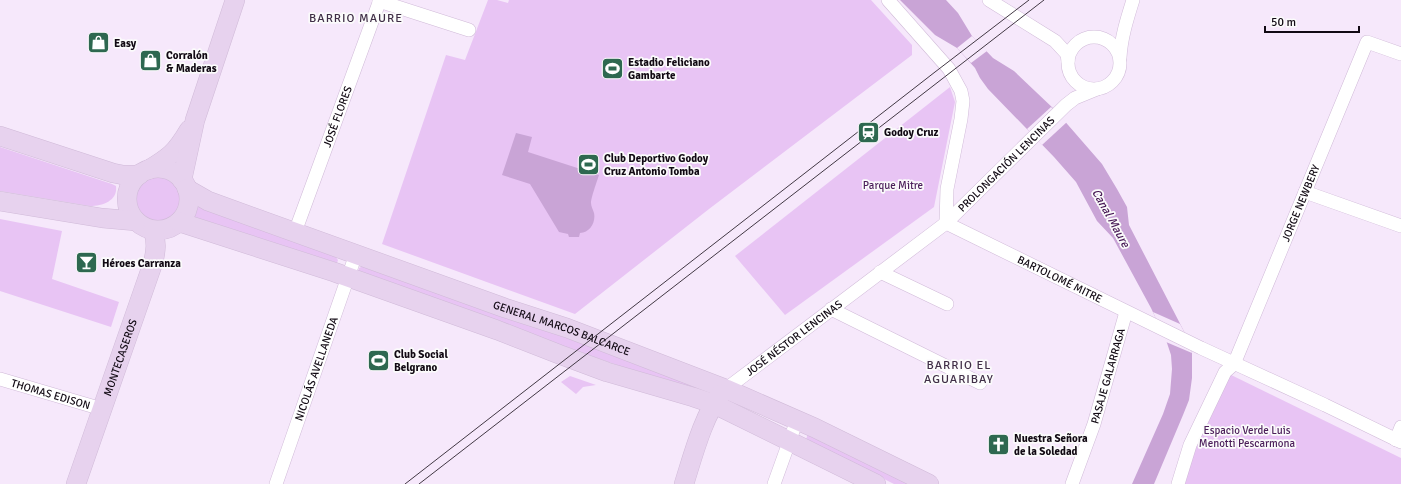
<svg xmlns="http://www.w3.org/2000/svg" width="1401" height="484" viewBox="0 0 1401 484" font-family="Signika,sans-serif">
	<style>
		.green { fill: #e8c4f4 }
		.water { fill: #c9a4d6 }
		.pier { fill: #f6e8fb }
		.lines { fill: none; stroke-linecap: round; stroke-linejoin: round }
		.street-casing { stroke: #d0bad8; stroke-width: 14 }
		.secondary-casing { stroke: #d0bad8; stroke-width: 20 }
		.street { stroke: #fff; stroke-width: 13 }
		.secondary { stroke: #e7d2ee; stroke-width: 19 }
		.tram { stroke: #423844; stroke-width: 1 }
		.labels { text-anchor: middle; stroke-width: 3.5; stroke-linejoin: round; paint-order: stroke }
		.poi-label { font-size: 11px; font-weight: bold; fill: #110913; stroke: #fbfbfb; text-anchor: start }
		.street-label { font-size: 11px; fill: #110913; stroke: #fbfbfb }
		.park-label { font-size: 11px; fill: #4b1e5a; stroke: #fbfbfb }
		.neighbourhood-label { font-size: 12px; letter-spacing: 1px; fill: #402e47; stroke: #fbfbfb }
		.water-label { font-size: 12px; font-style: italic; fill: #481a56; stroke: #fbfbfb }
	</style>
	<rect width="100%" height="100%" fill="#f6e8fb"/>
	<g class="green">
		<polygon points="488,0 497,0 508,3 509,0 871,0 912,45 912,55 709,209 575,314 382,244 446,55 465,60"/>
		<polygon points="950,87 955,102 934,207 785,315 735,256"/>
		<path d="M0,147l112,37 4,2c2,15 -14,20 -26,20l-90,-15z"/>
		<circle cx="158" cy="199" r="23"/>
		<polygon points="197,204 335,256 338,260 337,263 193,217"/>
		<polygon points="0,219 62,231 52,279 119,302 111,327 0,291"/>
		<polygon points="363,266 504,315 701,387 704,391 690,391 358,273 359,268"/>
		<polygon points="1225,372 1401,458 1401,484 1178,484"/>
		<polygon points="570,376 596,385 583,387 576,394 561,382"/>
		<polygon points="808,433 911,484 894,484 806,440"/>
	</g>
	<g class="water">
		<polygon points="900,0 946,0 958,13 972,36 993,58 1014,71 1055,110 1102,164 1117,189 1127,207 1129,225 1188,339 1192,353 1192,378 1189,400 1183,415 1154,484 1132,484 1163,414 1170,394 1172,369 1171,355 1166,340 1151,308 1113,238 1097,221 1076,182 1054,157 988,89 980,78 975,68 957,48 935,35"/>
		<path d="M516,133l16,4 -4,15 71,23c-2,6 -8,23 -8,28 0,3 2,7 3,10 2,9 -4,20 -14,20l-1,4h-10l-1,-3 -9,-2 -29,-48 -28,-9z"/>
	</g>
	<g class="pier">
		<polygon points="972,36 987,51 971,63 957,48"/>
		<polygon points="1051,107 1067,122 1042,145 1027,129"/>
		<polygon points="1153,312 1180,324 1188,339 1192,353 1166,342"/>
	</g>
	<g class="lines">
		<defs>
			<g id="street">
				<polyline points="888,0 949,69 961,91 963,101 961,119 947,189 946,223"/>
				<polyline points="989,0 1055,41 1067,54 1068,61"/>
				<polyline points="379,1 469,30"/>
				<circle cx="1094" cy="63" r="26"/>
				<path d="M1120,58c1,-20 7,-39 13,-58"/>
				<polyline points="1305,192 1401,226"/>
				<path id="s1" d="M946,223l255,125 124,57 76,37"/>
				<path id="s2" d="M295,232l85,-232"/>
				<polyline points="880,272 947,304"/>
				<polyline points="831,309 980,383"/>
				<path id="s3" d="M0,379l102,30"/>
				<path id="s4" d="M726,389l220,-166 120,-118 9,-7 22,-9"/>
				<polyline points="1396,440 1401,427"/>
				<path id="s5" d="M276,484l80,-230"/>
				<polyline points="774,484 797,420"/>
				<path id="s6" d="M1072,484l22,-60 32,-112"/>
				<path id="s7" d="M1178,484l12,-39 35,-73 9,-8 133,-322 34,12"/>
			</g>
			<g id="secondary">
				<polyline points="0,136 113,173 123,175 139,175"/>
				<circle cx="158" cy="199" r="31"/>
				<path d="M148,170c22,-13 28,-18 41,-40"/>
				<polyline points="182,180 195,120 235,0"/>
				<path id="s8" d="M187,189l21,12 297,107 62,20 159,61 89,39 114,56"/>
				<polyline points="0,201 102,218 136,221"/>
				<polyline points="179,222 334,272 497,330 561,355 607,372 693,397 714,404 876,484"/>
				<path id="s9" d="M76,484l77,-221c3,-12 4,-21 0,-33"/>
				<path d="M684,484c8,-25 20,-71 37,-90"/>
			</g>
		</defs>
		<use href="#street" class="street-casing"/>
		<use href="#secondary" class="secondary-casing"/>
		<use href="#street" class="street"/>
		<use href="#secondary" class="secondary"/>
		<g class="tram">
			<polyline points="405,484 935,72 1029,0"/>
			<polyline points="419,484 1044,0"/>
		</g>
	</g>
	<defs>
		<symbol id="shop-square" viewBox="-11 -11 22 22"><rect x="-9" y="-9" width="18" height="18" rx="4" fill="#2e6850" stroke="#fbfbfb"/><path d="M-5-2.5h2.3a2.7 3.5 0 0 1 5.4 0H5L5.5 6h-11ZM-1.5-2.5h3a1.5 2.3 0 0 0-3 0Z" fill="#fff"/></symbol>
		<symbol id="stadium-square" viewBox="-11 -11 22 22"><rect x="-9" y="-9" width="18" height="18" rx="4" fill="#2e6850" stroke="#fbfbfb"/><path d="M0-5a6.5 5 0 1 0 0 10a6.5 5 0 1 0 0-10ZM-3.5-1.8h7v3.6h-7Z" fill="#fff"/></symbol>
		<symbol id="station-square" viewBox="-11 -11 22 22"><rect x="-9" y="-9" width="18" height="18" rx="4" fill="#2e6850" stroke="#fbfbfb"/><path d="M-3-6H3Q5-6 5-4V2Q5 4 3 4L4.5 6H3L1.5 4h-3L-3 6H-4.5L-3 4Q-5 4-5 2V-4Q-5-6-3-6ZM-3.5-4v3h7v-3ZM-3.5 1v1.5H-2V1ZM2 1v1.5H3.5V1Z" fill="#fff"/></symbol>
		<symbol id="bar-square" viewBox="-11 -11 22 22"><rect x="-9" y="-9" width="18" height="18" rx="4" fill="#2e6850" stroke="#fbfbfb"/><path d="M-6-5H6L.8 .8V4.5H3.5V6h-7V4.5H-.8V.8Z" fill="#fff"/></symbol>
		<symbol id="church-square" viewBox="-11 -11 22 22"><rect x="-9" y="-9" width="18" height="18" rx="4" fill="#2e6850" stroke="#fbfbfb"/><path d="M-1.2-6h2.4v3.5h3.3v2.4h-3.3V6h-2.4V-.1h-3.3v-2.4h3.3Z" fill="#fff"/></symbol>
	</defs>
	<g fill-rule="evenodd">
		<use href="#shop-square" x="86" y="30" width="25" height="25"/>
		<use href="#shop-square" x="138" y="48" width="25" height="25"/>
		<use href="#stadium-square" x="600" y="56" width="25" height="25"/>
		<use href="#station-square" x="856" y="120" width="25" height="25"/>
		<use href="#stadium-square" x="576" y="152" width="25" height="25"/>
		<use href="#bar-square" x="74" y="250" width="25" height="25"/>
		<use href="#stadium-square" x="366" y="348" width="25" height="25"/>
		<use href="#church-square" x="986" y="432" width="25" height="25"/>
	</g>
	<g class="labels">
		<g class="poi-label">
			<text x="114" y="47">Easy</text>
			<text x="166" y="59">Corralón<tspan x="166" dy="13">&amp; Maderas</tspan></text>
			<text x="628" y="66">Estadio Feliciano<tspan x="628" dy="13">Gambarte</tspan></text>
			<text x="884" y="136">Godoy Cruz</text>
			<text x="604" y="162">Club Deportivo Godoy<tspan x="604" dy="13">Cruz Antonio Tomba</tspan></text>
			<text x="102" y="267">Héroes Carranza</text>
			<text x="394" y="358">Club Social<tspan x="394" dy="13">Belgrano</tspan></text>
			<text x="1014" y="442">Nuestra Señora<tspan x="1014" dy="13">de la Soledad</tspan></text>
		</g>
		<g class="street-label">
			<text dy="4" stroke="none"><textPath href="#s2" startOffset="123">JOSÉ FLORES</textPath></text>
			<text dy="4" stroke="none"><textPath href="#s4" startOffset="360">PROLONGACIÓN LENCINAS</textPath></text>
			<text dy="4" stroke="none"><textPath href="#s7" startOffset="308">JORGE NEWBERY</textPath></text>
			<text dy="4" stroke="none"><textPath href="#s1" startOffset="127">BARTOLOMÉ MITRE</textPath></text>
			<text dy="4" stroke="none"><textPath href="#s8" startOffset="400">GENERAL MARCOS BALCARCE</textPath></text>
			<text dy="4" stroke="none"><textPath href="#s4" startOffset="85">JOSÉ NÉSTOR LENCINAS</textPath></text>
			<text dy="4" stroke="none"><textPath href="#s9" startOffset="134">MONTECASEROS</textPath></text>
			<text dy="4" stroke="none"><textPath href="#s5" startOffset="122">NICOLÁS AVELLANEDA</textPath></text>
			<text dy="4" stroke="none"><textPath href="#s6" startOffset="114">PASAJE GALARRAGA</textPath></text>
			<text dy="4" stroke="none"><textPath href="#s3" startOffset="53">THOMAS EDISON</textPath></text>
		</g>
		<g class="park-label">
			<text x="893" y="189">Parque Mitre</text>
			<text x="1247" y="434">Espacio Verde Luis<tspan x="1247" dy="13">Menotti Pescarmona</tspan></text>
		</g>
		<g class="neighbourhood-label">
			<text x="356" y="22">BARRIO MAURE</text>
			<text x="959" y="369">BARRIO EL<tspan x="959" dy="14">AGUARIBAY</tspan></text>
		</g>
		<g class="water-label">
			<text transform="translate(1111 218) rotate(61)" y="4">Canal Maure</text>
		</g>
	</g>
	<path d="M1265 26v6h94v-6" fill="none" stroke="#110913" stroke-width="2"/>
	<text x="1271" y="26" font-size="12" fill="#110913" stroke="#fbfbfb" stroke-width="3" paint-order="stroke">50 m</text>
</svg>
